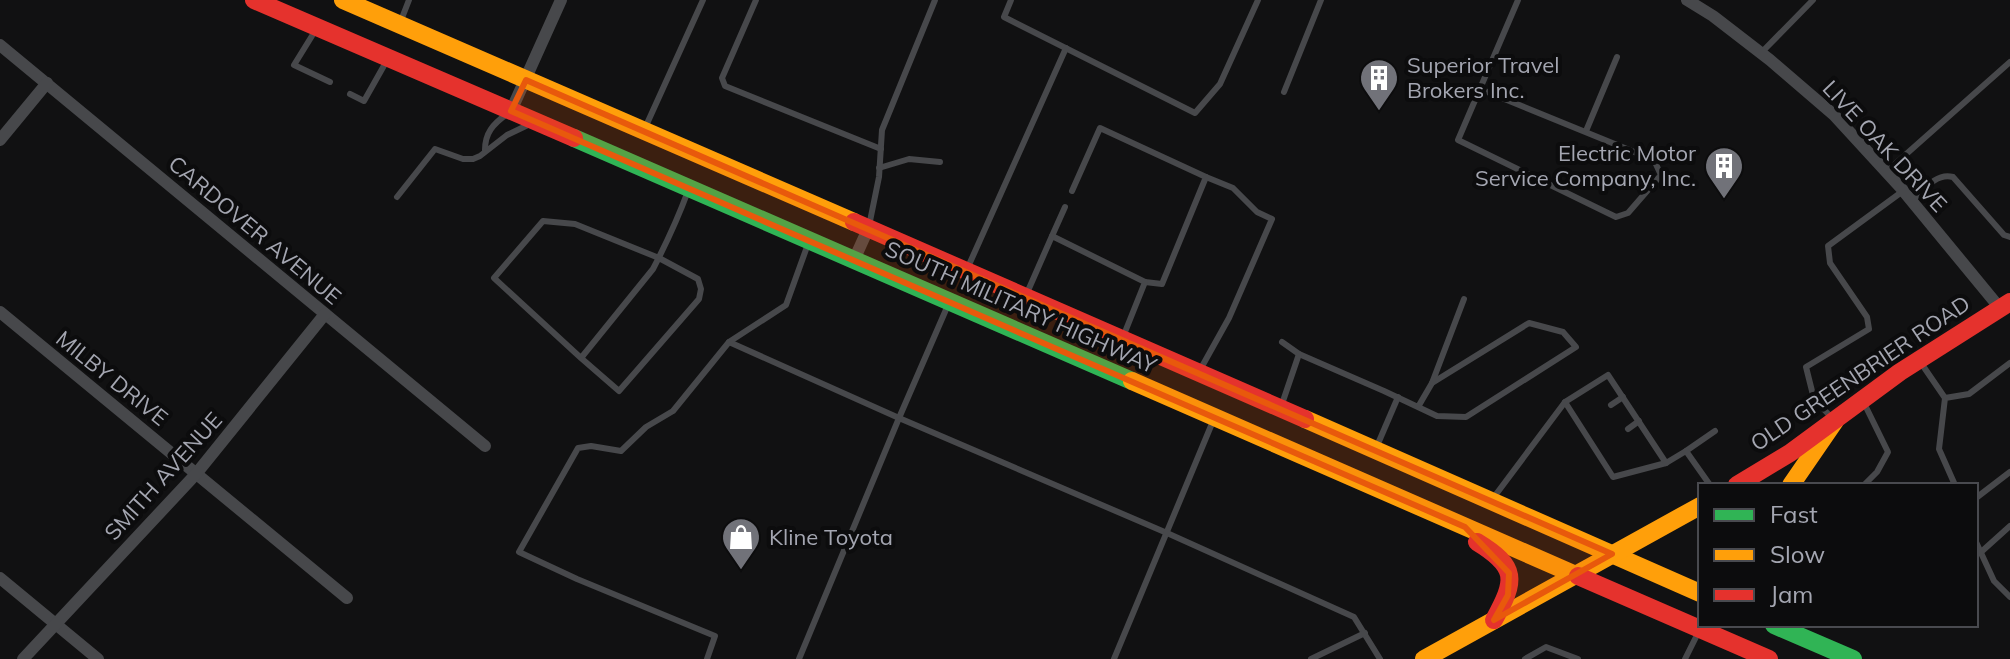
<svg xmlns="http://www.w3.org/2000/svg" width="2010" height="659" viewBox="0 0 2010 659" font-family="Mulish,sans-serif">
	<style>
		.lines { fill: none; stroke-linecap: round; stroke-linejoin: round }
		.lane { stroke: #47484b; stroke-width: 6 }
		.street { stroke: #47484b; stroke-width: 12 }
		.fast { stroke: #30b455; stroke-width: 18 }
		.slow { stroke: #ff9f0a; stroke-width: 18 }
		.jam { stroke: #e5322d; stroke-width: 18 }
		.marked { fill: #e8590c; fill-opacity: 0.2; stroke: #e8590c; stroke-width: 6; stroke-linejoin: round }
		.labels { text-anchor: middle; stroke-width: 8; stroke-linejoin: round; paint-order: stroke }
		.poi-label { font-size: 22px; fill: #a4a6b1; stroke: #0c0c0d; text-anchor: start }
		.street-label { font-size: 22px; fill: #a4a6b1; stroke: #0c0c0d }
	</style>
	<rect width="100%" height="100%" fill="#111112"/>
	<g class="lines">
		<g class="lane">
			<polyline points="756,0 722,78 725,86 881,149"/>
			<polyline points="1011,0 1004,17 1195,113 1220,84 1258,0"/>
			<polyline points="400,23 409,0"/>
			<polyline points="315,31 294,65 330,82"/>
			<polyline points="1761,53 1813,0"/>
			<polyline points="1480,89 1654,160 1661,175 1628,213 1616,217 1458,140 1518,0"/>
			<polyline points="1284,92 1321,0"/>
			<polyline points="350,94 364,101 386,62"/>
			<polyline points="645,128 703,0"/>
			<polyline points="1586,131 1617,57"/>
			<path d="M485,150c0,-17 8,-26 22,-36"/>
			<polyline points="879,168 909,159 940,162"/>
			<polyline points="1886,172 2010,62"/>
			<polyline points="1072,191 1100,128 1206,177 1162,284 1145,282"/>
			<polyline points="397,197 435,149 463,159 473,159 480,156 507,135 530,124"/>
			<path d="M1912,201c11,-10 24,-29 41,-24l51,58 6,2"/>
			<polyline points="869,226 879,177 882,130 935,0"/>
			<polyline points="1052,236 1065,207"/>
			<polyline points="968,267 1066,48"/>
			<polyline points="1027,293 1052,236 1145,282 1123,337"/>
			<polyline points="729,342 899,418 1167,533 1354,617 1380,659"/>
			<polyline points="1282,342 1299,354 1384,391 1437,416 1466,417 1576,347 1563,332 1529,323 1432,383 1418,407"/>
			<path d="M581,358l38,33 80,-92 2,-10 -3,-10 -39,-21 -84,-34 -32,-3 -49,57 87,80 72,-89c13,-25 25,-51 35,-78"/>
			<polyline points="1921,363 1945,398"/>
			<polyline points="1200,370 1229,318 1272,219 1257,212 1233,188 1206,177"/>
			<polyline points="1432,383 1464,299"/>
			<polyline points="1863,401 1888,452 1877,472 1864,485"/>
			<polyline points="1565,402 1613,477 1666,463"/>
			<polyline points="1282,404 1299,354"/>
			<polyline points="1611,405 1623,397"/>
			<polyline points="1832,418 1814,399 1806,367 1869,329 1867,317 1830,263 1828,246 1903,191"/>
			<polyline points="1628,429 1639,421"/>
			<polyline points="1377,446 1398,397"/>
			<polyline points="1686,451 1715,431"/>
			<polyline points="1955,485 1939,449 1945,398 1969,394 2010,363"/>
			<polyline points="1494,497 1565,402 1608,375 1666,463 1686,451 1710,485"/>
			<polyline points="1976,498 2010,472"/>
			<polyline points="1976,542 1994,581 2010,597"/>
			<polyline points="1980,553 2010,526"/>
			<polyline points="707,659 715,636 577,579 519,552 578,448 591,446 621,451 646,427 673,411 729,342 786,305 808,244"/>
			<polyline points="799,659 899,418 948,305"/>
			<polyline points="1114,659 1213,421"/>
			<polyline points="1311,659 1365,633"/>
			<polyline points="1525,659 1546,647 1578,659"/>
			<polyline points="1685,659 1698,633"/>
		</g>
		<g class="street">
			<polyline points="1687,0 1713,16 1770,60 1834,115 1901,188 1999,307"/>
			<polyline points="0,45 485,446"/>
			<polyline points="511,111 561,0"/>
			<polyline points="0,140 47,83"/>
			<polyline points="854,260 868,229"/>
			<polyline points="0,312 347,598"/>
			<polyline points="0,578 98,659"/>
			<polyline points="23,659 196,474 325,314"/>
		</g>
		<g class="fast">
			<polyline points="574,138 1132,381"/>
			<polyline points="1774,625 1853,659"/>
		</g>
		<g class="slow">
			<polyline points="343,0 854,222"/>
			<polyline points="1132,381 1578,576"/>
			<polyline points="1305,419 1700,593"/>
			<polyline points="1791,485 1835,421"/>
			<polyline points="1424,659 1700,506"/>
		</g>
		<g class="jam">
			<polyline points="254,0 574,138"/>
			<polyline points="854,222 1305,419"/>
			<polyline points="1737,485 1790,453 1900,372 2010,302"/>
			<path d="M1477,542c41,25 39,38 17,78"/>
			<polyline points="1578,576 1769,659"/>
		</g>
	</g>
	<path class="marked" d="M526,80l1086,474 -118,66 14,-25 1,-22 -44,-46 -954,-416z"/>
	<defs>
		<symbol id="building-pin" viewBox="-11 -11 22 30"><path d="M0 17L-7.5 6A9.5 9.5 0 1 1 7.5 6Z" fill="#717279" stroke="#0c0c0d"/><path d="M-4-6H4V6H1V3H-1V6H-4ZM-2.5-4.3h1.7v1.8h-1.7ZM.8-4.3h1.7v1.8H.8ZM-2.5-1h1.7V.8h-1.7ZM.8-1h1.7V.8H.8Z" fill="#fff"/></symbol>
		<symbol id="shop-pin" viewBox="-11 -11 22 30"><path d="M0 17L-7.5 6A9.5 9.5 0 1 1 7.5 6Z" fill="#717279" stroke="#0c0c0d"/><path d="M-5-2.5h2.3a2.7 3.5 0 0 1 5.4 0H5L5.5 6h-11ZM-1.5-2.5h3a1.5 2.3 0 0 0-3 0Z" fill="#fff"/></symbol>
	</defs>
	<g fill-rule="evenodd">
		<use href="#building-pin" x="1357" y="56" width="44" height="60"/>
		<use href="#building-pin" x="1702" y="144" width="44" height="60"/>
		<use href="#shop-pin" x="719" y="515" width="44" height="60"/>
	</g>
	<g class="labels">
		<g class="poi-label">
			<text x="1407" y="73">Superior Travel<tspan x="1407" dy="25">Brokers Inc.</tspan></text>
			<text x="1696" y="161" text-anchor="end">Electric Motor<tspan x="1696" dy="25">Service Company, Inc.</tspan></text>
			<text x="769" y="545">Kline Toyota</text>
		</g>
		<g class="street-label">
			<text transform="translate(1885 146) rotate(47)" y="8">LIVE OAK DRIVE</text>
			<text transform="translate(255 230) rotate(40)" y="8">CARDOVER AVENUE</text>
			<text transform="translate(1021 307) rotate(24)" y="8">SOUTH MILITARY HIGHWAY</text>
			<text transform="translate(1860 373) rotate(-34)" y="8">OLD GREENBRIER ROAD</text>
			<text transform="translate(112 378) rotate(39)" y="8">MILBY DRIVE</text>
			<text transform="translate(163 476) rotate(-48)" y="8">SMITH AVENUE</text>
		</g>
	</g>
	<rect x="1698" y="483" width="280" height="144" fill="#0c0c0d" stroke="#494a4f" stroke-width="2"/>
	<rect x="1714" y="509" width="40" height="12" fill="#30b455" stroke="#494a4f" stroke-width="2"/>
	<text x="1770" y="523" font-size="24" fill="#a4a6b1">Fast</text>
	<rect x="1714" y="549" width="40" height="12" fill="#ff9f0a" stroke="#494a4f" stroke-width="2"/>
	<text x="1770" y="563" font-size="24" fill="#a4a6b1">Slow</text>
	<rect x="1714" y="589" width="40" height="12" fill="#e5322d" stroke="#494a4f" stroke-width="2"/>
	<text x="1770" y="603" font-size="24" fill="#a4a6b1">Jam</text>
</svg>
